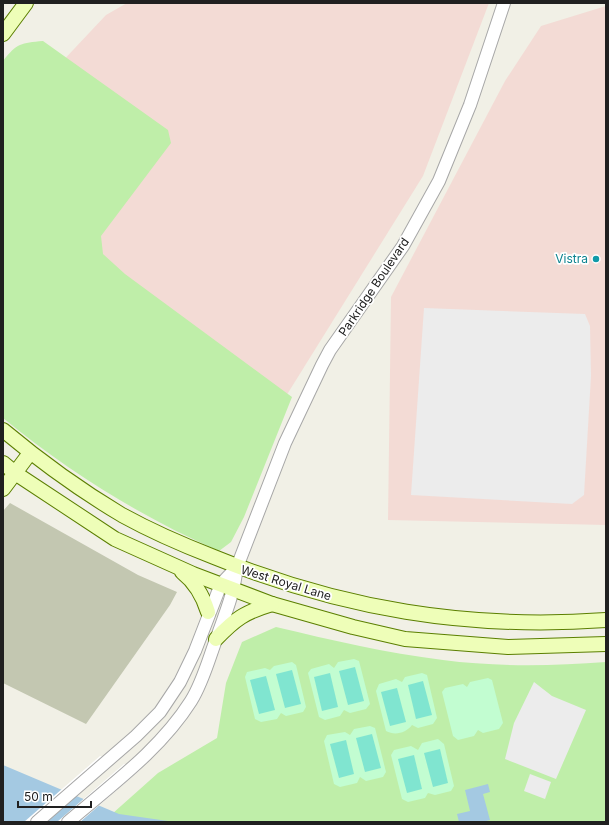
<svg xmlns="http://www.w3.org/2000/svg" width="609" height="825" viewBox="0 0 609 825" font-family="Inter,sans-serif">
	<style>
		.commercial { fill: #f3dbd5 }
		.construction { fill: #c3c7b1 }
		.grass { fill: #bfeea9 }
		.park { fill: #c2fdd1 }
		.pitch { fill: #80e5d0 }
		.parking { fill: #ececec }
		.water { fill: #a4c9e2 }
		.pier { fill: #fff }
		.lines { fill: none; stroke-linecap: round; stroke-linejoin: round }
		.tertiary-casing { stroke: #a7a7a7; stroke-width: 14 }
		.secondary-casing { stroke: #5b7f00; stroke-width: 16 }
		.tertiary { stroke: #fff; stroke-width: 12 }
		.secondary { stroke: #eefeb8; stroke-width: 14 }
		.culture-dot { fill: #0f9aa8; stroke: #fff; stroke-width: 1.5 }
		.labels { text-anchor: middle; stroke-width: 3.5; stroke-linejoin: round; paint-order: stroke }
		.culture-label { font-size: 12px; fill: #0d838f; stroke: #fff; text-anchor: end }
		.street-label { font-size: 12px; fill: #202020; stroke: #fff }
	</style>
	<rect width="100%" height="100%" fill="#f1f0e6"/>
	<g class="commercial">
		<polygon points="127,3 489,3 423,176 283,401 95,261 58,66 106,15"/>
		<polygon points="606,6 606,525 388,520 391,297 505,81 541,26"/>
	</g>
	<polygon class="construction" points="10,503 138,575 177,592 170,605 86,724 3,683 3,511"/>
	<g class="grass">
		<path d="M43,41l125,89 3,13 -70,93 2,18 22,20 167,123 -48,120 -13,25 -12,9c-78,-34 -150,-79 -216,-133v-357c14,-18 18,-18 40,-20z"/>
		<path d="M276,627c55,13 110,26 167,33 52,7 110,6 163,2v160h-503l55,-49 59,-35 9,-55 16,-41z"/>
	</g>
	<g class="park">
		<polygon points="354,659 359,661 370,704 366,709 350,713 344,710 340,716 325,720 319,717 308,673 311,669 329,664 334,668 338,662"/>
		<polygon points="292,662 296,665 306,707 303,712 286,716 281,713 277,719 261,722 255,719 245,677 247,672 265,668 270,670 274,666"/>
		<path d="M422,673l5,2 10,43 -4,6 -15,4 -6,-3c-6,8 -17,11 -26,6l-10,-40 3,-7 17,-5 6,3 3,-5z"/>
		<polygon points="488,678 492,680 503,723 499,729 483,733 478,730 474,736 458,740 453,736 442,692 445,688 463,684 467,687 470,682"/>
		<polygon points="370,726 375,728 386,772 383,777 366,781 360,777 357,783 340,787 334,784 324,741 327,735 345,732 350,735 354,729"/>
		<polygon points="438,739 444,744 454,786 451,791 435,795 428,793 425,798 408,802 402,799 391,755 394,750 411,746 418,750 422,743"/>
	</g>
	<g class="pitch">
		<polygon points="355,667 364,701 348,705 339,671"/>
		<polygon points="292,670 301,704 285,708 276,674"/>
		<polygon points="330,673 338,707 322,711 314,677"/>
		<polygon points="266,676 275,710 259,714 250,680"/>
		<polygon points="423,681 432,715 416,719 408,685"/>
		<polygon points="397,688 406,722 390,726 381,692"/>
		<polygon points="372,734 381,768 365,772 356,738"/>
		<polygon points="346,740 354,774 339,778 330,744"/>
		<polygon points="440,749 448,783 433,787 424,753"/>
		<polygon points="414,755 422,789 407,793 398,759"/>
	</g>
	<g class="parking">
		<polygon points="424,308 585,314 590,326 591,376 584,495 572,504 411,495"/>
		<polygon points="534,682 552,696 586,710 556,779 505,759 514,723"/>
		<polygon points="530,774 551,782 545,799 524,791"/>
	</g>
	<g class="water">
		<polygon points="3,765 119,814 175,822 3,822"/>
		<polygon points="488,784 490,792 483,794 490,820 482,822 459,822 457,814 470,811 465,790"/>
	</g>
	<g class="pier">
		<polygon points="100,756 116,761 47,822 24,822"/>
		<polygon points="124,764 140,770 80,822 57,822"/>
	</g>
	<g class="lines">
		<defs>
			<g id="tertiary">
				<polyline points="37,822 136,736 160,712 180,682 195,651 221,584 237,567"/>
				<path d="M68,822c43,-37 92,-72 123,-121 12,-19 18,-43 26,-64 9,-25 17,-44 20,-70l48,-124 37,-78 8,-15 73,-104 36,-65 31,-76 34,-102"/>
			</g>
			<g id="secondary">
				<polyline points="3,34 26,3"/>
				<path d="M3,430c37,31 77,60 119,85 29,16 61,30 92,42 128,52 254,73 392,63"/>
				<polyline points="3,463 15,473 115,539 193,574 272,604 353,627 405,639 508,647 606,644"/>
				<polyline points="3,489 30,453"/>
				<path d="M182,572c14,11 21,24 26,40"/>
				<path d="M216,639c19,-20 29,-27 56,-35"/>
			</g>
		</defs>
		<use href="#tertiary" class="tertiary-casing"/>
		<use href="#secondary" class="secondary-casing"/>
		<use href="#tertiary" class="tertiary"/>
		<use href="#secondary" class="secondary"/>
	</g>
	<circle class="culture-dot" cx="596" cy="259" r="4"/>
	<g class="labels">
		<g class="culture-label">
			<text x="588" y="263">Vistra</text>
		</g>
		<g class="street-label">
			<text transform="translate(374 287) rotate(-56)" y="4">Parkridge Boulevard</text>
			<text transform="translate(286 583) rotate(17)" y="4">West Royal Lane</text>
		</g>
	</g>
	<rect width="609" height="825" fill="none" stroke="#202020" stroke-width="8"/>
	<path d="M18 801v6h73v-6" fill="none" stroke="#202020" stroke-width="2"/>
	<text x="24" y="801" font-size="12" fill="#202020" stroke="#ffffff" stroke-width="3" paint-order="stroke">50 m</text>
</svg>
